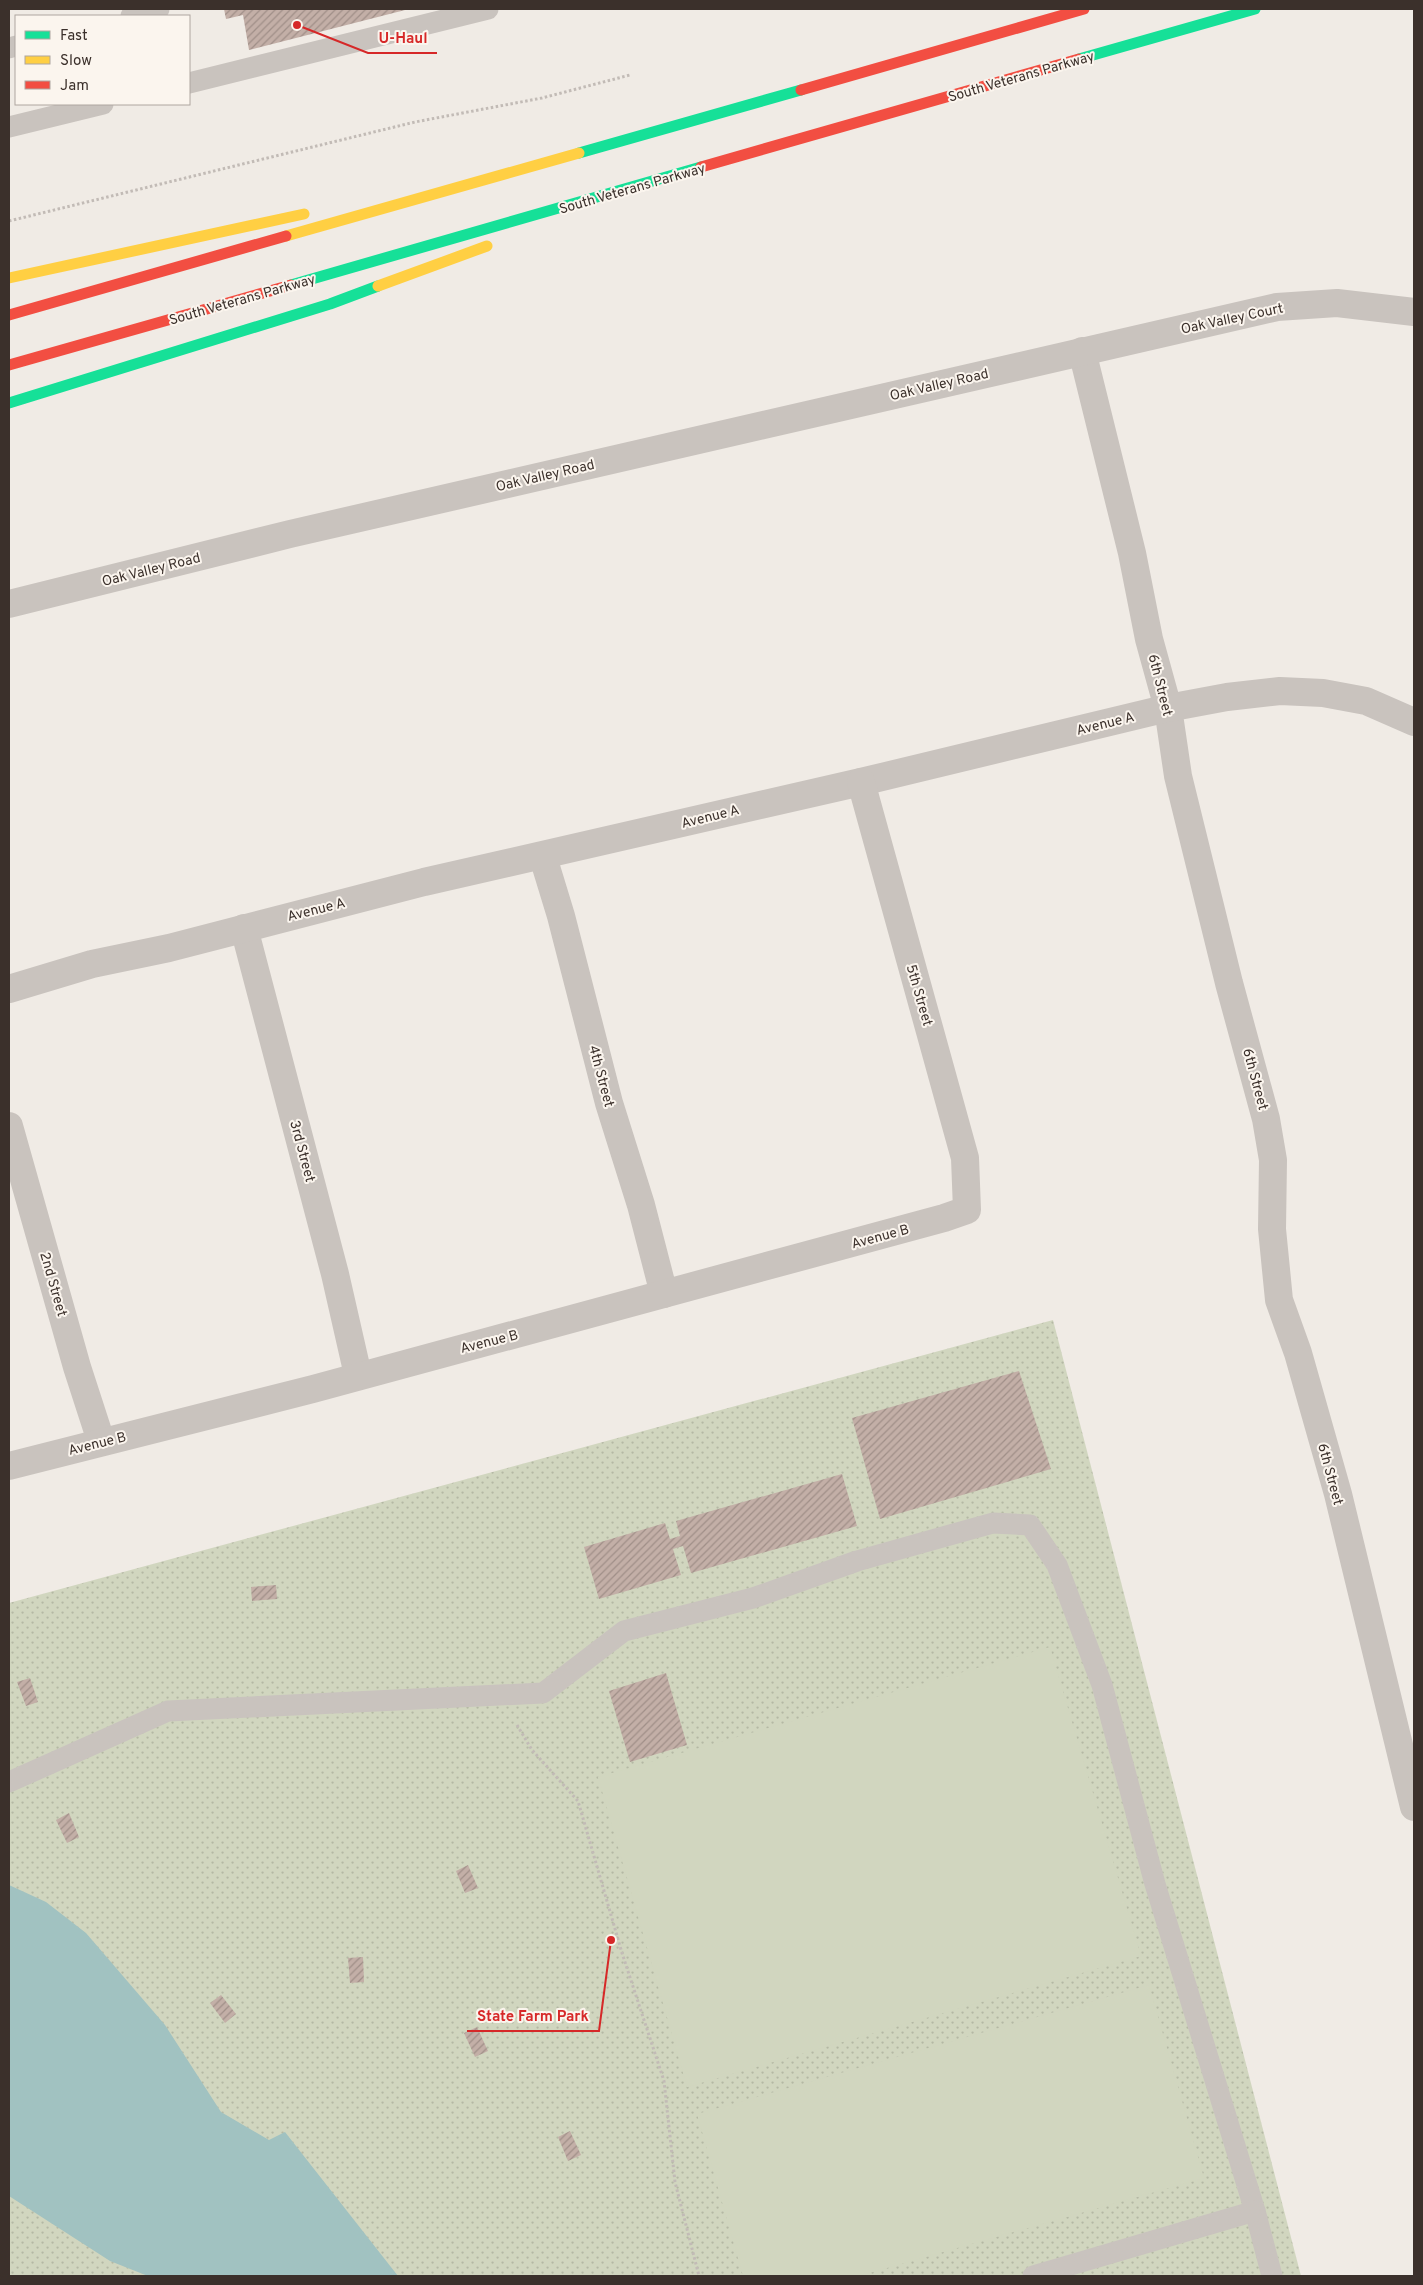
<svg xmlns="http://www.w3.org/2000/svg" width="1423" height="2285" viewBox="0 0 1423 2285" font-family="Overpass,sans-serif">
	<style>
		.grass { fill: url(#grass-dots) }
		.pitch { fill: #d1d6bf }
		.water { fill: #a1c2c1 }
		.building { fill: url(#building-hatch) }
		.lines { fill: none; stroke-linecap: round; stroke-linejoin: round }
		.path { stroke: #c2bbb6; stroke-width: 3; stroke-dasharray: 2.5 2.5; stroke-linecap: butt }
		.lane { stroke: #c9c3be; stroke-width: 21 }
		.street { stroke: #c9c3be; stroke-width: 28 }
		.fast { stroke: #16e098; stroke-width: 11 }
		.slow { stroke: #ffcf43; stroke-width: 11 }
		.jam { stroke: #f24e42; stroke-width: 11 }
		.labels { text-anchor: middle; stroke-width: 4; stroke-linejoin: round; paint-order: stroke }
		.street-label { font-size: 14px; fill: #3b302b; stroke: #fbf5ee }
		.leader { fill: none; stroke: #d62828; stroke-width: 2 }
		.callout-dot { fill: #d62828; stroke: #fbf5ee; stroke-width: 2 }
		.callout-label { font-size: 15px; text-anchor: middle; font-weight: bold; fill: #d62828; stroke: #fbf5ee; stroke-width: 4; stroke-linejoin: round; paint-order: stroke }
	</style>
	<defs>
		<pattern id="grass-dots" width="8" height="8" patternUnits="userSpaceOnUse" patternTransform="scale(1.25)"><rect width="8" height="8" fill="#d1d6bf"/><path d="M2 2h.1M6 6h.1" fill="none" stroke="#b4b8a4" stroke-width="1.8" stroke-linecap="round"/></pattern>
		<pattern id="building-hatch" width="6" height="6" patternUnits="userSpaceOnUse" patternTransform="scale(1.25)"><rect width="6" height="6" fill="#c3afa7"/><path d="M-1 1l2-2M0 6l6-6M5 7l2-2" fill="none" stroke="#a08f88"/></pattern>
	</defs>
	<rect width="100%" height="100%" fill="#f0ebe5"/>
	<polygon class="grass" points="1053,1320 1301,2276 9,2276 9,1603"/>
	<g class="pitch">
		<polygon points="1050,1647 1141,1956 687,2087 598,1777"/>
		<polygon points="1149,1985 1204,2178 859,2276 743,2276 697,2114"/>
	</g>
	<polygon class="water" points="9,1885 46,1902 86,1933 165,2025 221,2112 269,2140 285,2132 398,2276 148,2276 110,2261 9,2196"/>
	<g class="building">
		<polygon points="224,9 409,9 249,50 243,15 226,19"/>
		<polygon points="1019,1371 1051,1469 880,1519 852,1418"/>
		<polygon points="842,1474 857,1526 691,1573 683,1546 673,1549 681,1575 599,1599 584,1547 665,1523 670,1539 680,1536 676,1521"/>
		<polygon points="276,1585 277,1599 252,1601 251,1587"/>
		<polygon points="666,1673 687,1745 630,1762 609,1691"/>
		<polygon points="30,1678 38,1702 26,1706 17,1682"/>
		<polygon points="69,1813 79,1837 67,1843 56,1820"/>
		<polygon points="468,1865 478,1888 465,1893 456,1871"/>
		<polygon points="363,1957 364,1982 350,1983 348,1958"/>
		<polygon points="221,1995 236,2014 225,2023 210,2003"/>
		<polygon points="477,2027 488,2051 475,2057 464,2033"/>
		<polygon points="570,2131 581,2155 568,2161 558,2137"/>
	</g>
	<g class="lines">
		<g class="path">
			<polyline points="9,221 415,122 542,98 630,75"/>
			<polyline points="517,1725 532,1750 578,1801 622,1953 664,2081 675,2182 699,2276"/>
		</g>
		<g class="lane">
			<polyline points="131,16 159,9"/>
			<polyline points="9,48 16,46"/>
			<polyline points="189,83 488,9"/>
			<polyline points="9,127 103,104"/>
			<polyline points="9,1782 168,1711 543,1693 624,1631 753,1598 857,1561 993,1523 1030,1525 1057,1565 1102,1685 1155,1884 1255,2211 1272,2276"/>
			<polyline points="1033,2276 1255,2211"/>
		</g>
		<g class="street">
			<polyline points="1082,351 1132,553 1149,639 1168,708 1178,776 1229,983 1266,1119 1273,1160 1272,1229 1279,1300 1298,1353 1338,1494 1414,1807"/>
			<polyline points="9,604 290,534 1277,307 1337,303 1414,312"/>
			<polyline points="543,857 561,916 609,1103 641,1205 664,1294"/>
			<polyline points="244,928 335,1274 358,1375"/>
			<polyline points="9,989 92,964 169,948 424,882 861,782 1168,708 1227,697 1280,691 1323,693 1366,701 1414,722"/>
			<polyline points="9,1126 77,1367 101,1441"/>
			<polyline points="9,1466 313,1389 944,1218 967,1210 965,1158 861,782"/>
		</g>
		<g class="fast">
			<polyline points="1079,59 1255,9"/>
			<polyline points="579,153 801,90"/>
			<polyline points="291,285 701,167"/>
			<polyline points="9,403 330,304 378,286"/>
		</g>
		<g class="slow">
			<polyline points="286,236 579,153"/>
			<polyline points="9,278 304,214"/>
			<polyline points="378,286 487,246"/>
		</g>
		<g class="jam">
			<polyline points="801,90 1084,9"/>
			<polyline points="701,167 1079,59"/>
			<polyline points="9,315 286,236"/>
			<polyline points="9,365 291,285"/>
		</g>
	</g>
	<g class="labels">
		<g class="street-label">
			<text transform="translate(1021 76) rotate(-16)" y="5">South Veterans Parkway</text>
			<text transform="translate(632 188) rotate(-16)" y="5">South Veterans Parkway</text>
			<text transform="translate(242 299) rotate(-16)" y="5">South Veterans Parkway</text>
			<text transform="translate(1232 318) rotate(-12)" y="5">Oak Valley Court</text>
			<text transform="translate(939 384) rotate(-13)" y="5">Oak Valley Road</text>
			<text transform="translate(545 475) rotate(-13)" y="5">Oak Valley Road</text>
			<text transform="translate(151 569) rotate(-14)" y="5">Oak Valley Road</text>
			<text transform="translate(1161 685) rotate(76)" y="5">6th Street</text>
			<text transform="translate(1105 723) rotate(-14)" y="5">Avenue A</text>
			<text transform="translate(710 816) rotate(-14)" y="5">Avenue A</text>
			<text transform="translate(316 909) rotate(-14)" y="5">Avenue A</text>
			<text transform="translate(920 995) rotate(74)" y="5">5th Street</text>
			<text transform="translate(602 1076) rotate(75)" y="5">4th Street</text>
			<text transform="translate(1256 1079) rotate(75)" y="5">6th Street</text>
			<text transform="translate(303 1151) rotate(75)" y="5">3rd Street</text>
			<text transform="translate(880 1236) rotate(-15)" y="5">Avenue B</text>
			<text transform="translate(54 1284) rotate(74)" y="5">2nd Street</text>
			<text transform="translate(489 1341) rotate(-14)" y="5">Avenue B</text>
			<text transform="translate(97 1443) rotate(-14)" y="5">Avenue B</text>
			<text transform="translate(1331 1474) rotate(75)" y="5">6th Street</text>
		</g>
	</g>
	<path class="leader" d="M297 25L368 53H437M611 1940L599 2031H467"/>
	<g class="callout-dot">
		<circle cx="297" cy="25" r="5"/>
		<circle cx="611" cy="1940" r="5"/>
	</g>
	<g class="callout-label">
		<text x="403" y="43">U-Haul</text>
		<text x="533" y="2021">State Farm Park</text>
	</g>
	<rect width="1423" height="2285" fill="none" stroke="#3b302b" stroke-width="20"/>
	<rect x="15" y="15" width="175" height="90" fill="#fbf5ee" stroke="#aea6a0"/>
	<rect x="25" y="31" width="25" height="8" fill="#16e098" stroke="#aea6a0"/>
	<text x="60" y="40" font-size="15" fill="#3b302b">Fast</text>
	<rect x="25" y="56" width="25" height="8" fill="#ffcf43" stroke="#aea6a0"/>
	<text x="60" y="65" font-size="15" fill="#3b302b">Slow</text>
	<rect x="25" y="81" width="25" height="8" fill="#f24e42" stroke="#aea6a0"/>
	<text x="60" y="90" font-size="15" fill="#3b302b">Jam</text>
</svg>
